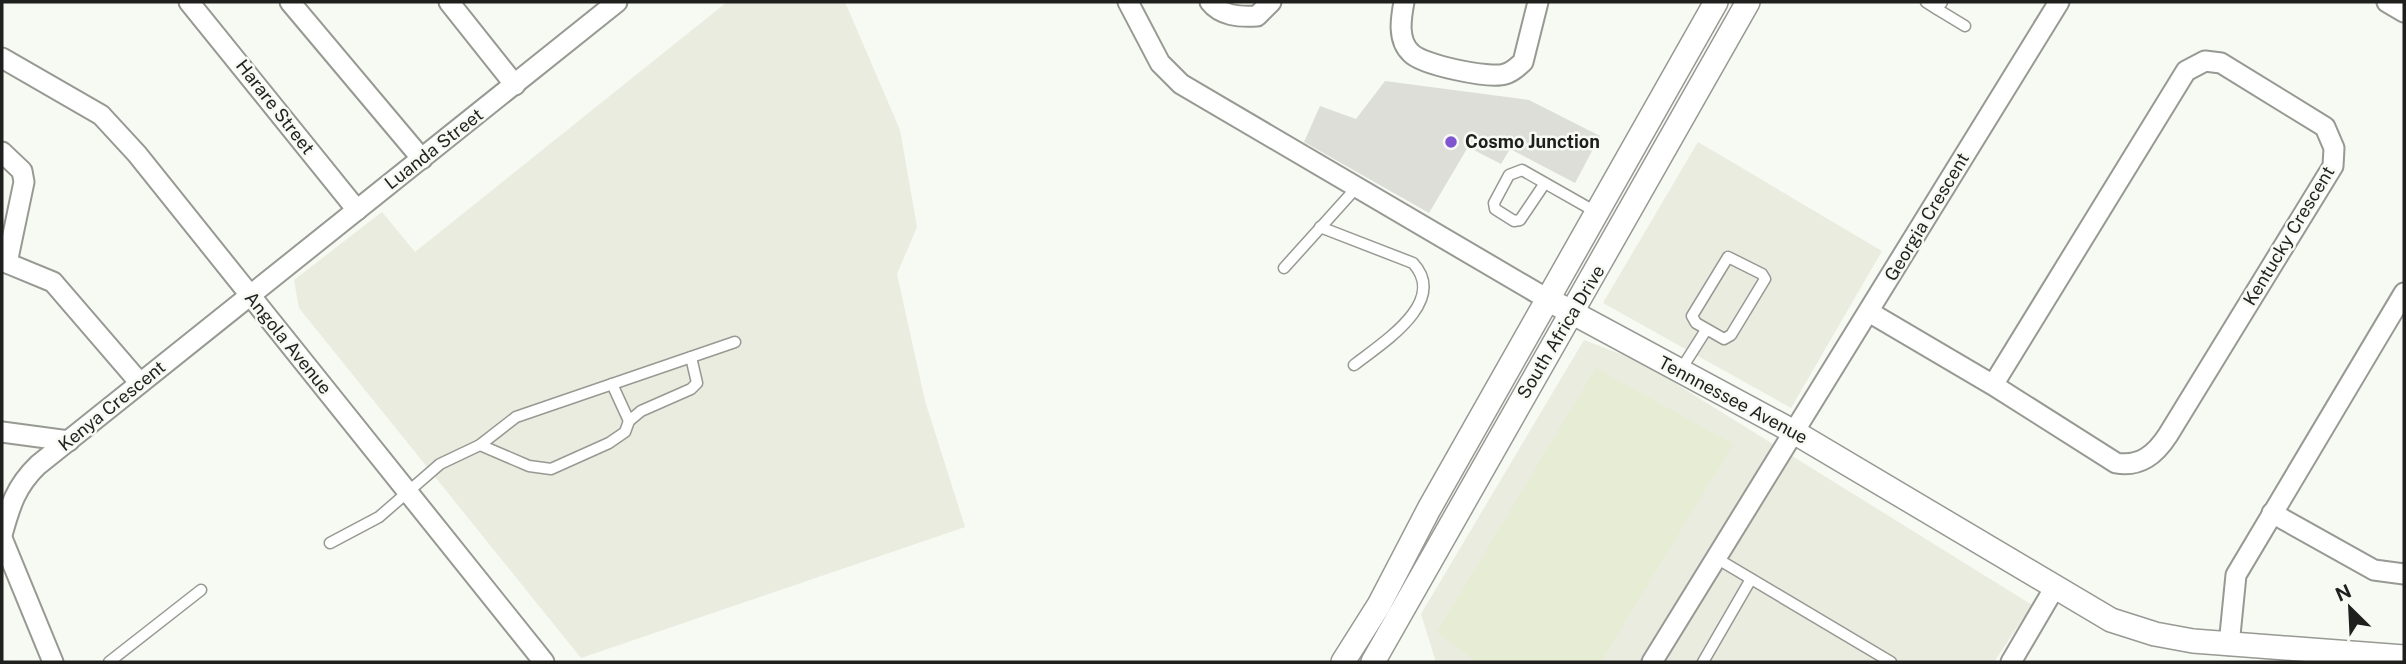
<svg xmlns="http://www.w3.org/2000/svg" width="2406" height="664" viewBox="0 0 2406 664" font-family="'Public Sans',sans-serif">
	<style>
		.built { fill: #e9ecdf }
		.green { fill: #e7edd4 }
		.building { fill: #ddded8 }
		.lines { fill: none; stroke-linecap: round; stroke-linejoin: round }
		.service-casing { stroke: #979993; stroke-width: 13 }
		.minor-casing { stroke: #979993; stroke-width: 23 }
		.tertiary-casing { stroke: #979993; stroke-width: 26 }
		.service { stroke: #fff; stroke-width: 10 }
		.minor { stroke: #fff; stroke-width: 19 }
		.tertiary { stroke: #fff; stroke-width: 23 }
		.poi-dot { fill: #7f56d0; stroke: #f7f9f3; stroke-width: 2.5 }
		.labels { text-anchor: middle; stroke-width: 5; stroke-linejoin: round; paint-order: stroke }
		.street-label { font-size: 18px; fill: #1f201e; stroke: #f7f9f3 }
		.poi-label { font-size: 18px; font-weight: bold; fill: #1f201e; stroke: #f7f9f3; text-anchor: start }
	</style>
	<rect width="100%" height="100%" fill="#f7f9f3"/>
	<g class="built">
		<polygon points="727,2 845,2 900,130 917,227 897,274 925,401 965,527 581,658 299,308 294,280 382,212 415,252"/>
		<polygon points="1698,142 1882,251 1791,408 1603,303"/>
		<polygon points="1584,340 1641,362 2032,605 1994,662 1436,662 1421,614"/>
	</g>
	<polygon class="green" points="1596,368 1733,444 1601,662 1476,662 1437,632"/>
	<polygon class="building" points="1385,81 1529,100 1600,136 1575,183 1510,149 1501,164 1468,147 1429,213 1304,142 1320,106 1356,119"/>
	<g class="lines">
		<defs>
			<g id="service">
				<polyline points="1926,2 1937,9 1942,2"/>
				<polyline points="1937,9 1965,26"/>
				<polyline points="1545,183 1520,220 1514,221 1495,209 1494,203 1509,175 1522,170 1596,212"/>
				<path d="M1320,227l93,36c36,39 -31,80 -59,102"/>
				<polygon points="1728,257 1762,274 1765,279 1731,335 1724,339 1696,323 1692,316"/>
				<polyline points="1284,268 1357,187"/>
				<polyline points="1680,371 1706,330"/>
				<polyline points="612,384 629,421"/>
				<polyline points="480,445 529,466 551,469 609,443 625,432 629,421 641,411 691,389 697,383 691,357"/>
				<polyline points="330,543 379,517 440,464 480,445 516,417 735,342"/>
				<polyline points="1716,558 1891,662"/>
				<polyline points="109,662 201,590"/>
				<polyline points="1703,662 1751,579"/>
			</g>
			<g id="minor">
				<polyline points="189,2 357,210"/>
				<polyline points="290,2 422,159"/>
				<polyline points="449,2 515,85"/>
				<polyline points="1128,2 1160,63 1181,84 1549,300"/>
				<path d="M1210,2c11,14 29,15 47,14l14,-14"/>
				<path d="M1404,2c-3,16 -7,38 7,51 11,12 79,26 94,21 8,-2 12,-7 18,-12l15,-60"/>
				<polyline points="2387,2 2404,12"/>
				<polyline points="2,58 101,115 137,154 544,662"/>
				<polyline points="2,152 22,171 24,182 7,263"/>
				<polyline points="2,261 53,282 140,383"/>
				<path d="M1869,312l124,73 123,78c24,4 39,-8 52,-28l165,-269 1,-18 -9,-21 -104,-64 -16,-2 -19,10 -193,314"/>
				<polyline points="2,432 69,441"/>
				<polyline points="2272,513 2374,570 2404,574"/>
				<path d="M2,535c8,-29 14,-49 36,-70l579,-463"/>
				<polyline points="2,538 53,662"/>
				<polyline points="2229,645 2236,575 2404,293"/>
				<polyline points="1652,662 2059,2"/>
				<polyline points="2011,662 2055,587"/>
			</g>
			<g id="tertiary">
				<polyline points="1549,300 1794,432 2111,620 2155,634 2193,641 2404,657"/>
				<polyline points="1343,662 1379,605 1429,509 1716,2"/>
				<polyline points="1373,662 1748,2"/>
			</g>
		</defs>
		<use href="#service" class="service-casing"/>
		<use href="#minor" class="minor-casing"/>
		<use href="#tertiary" class="tertiary-casing"/>
		<use href="#service" class="service"/>
		<use href="#minor" class="minor"/>
		<use href="#tertiary" class="tertiary"/>
	</g>
	<circle class="poi-dot" cx="1451" cy="142" r="7"/>
	<g class="labels">
		<g class="street-label">
			<text transform="translate(275 107) rotate(52)" y="6">Harare Street</text>
			<text transform="translate(434 149) rotate(-38)" y="6">Luanda Street</text>
			<text transform="translate(1927 217) rotate(-59)" y="6">Georgia Crescent</text>
			<text transform="translate(2289 236) rotate(-59)" y="6">Kentucky Crescent</text>
			<text transform="translate(1561 332) rotate(-59)" y="6">South Africa Drive</text>
			<text transform="translate(288 343) rotate(51)" y="6">Angola Avenue</text>
			<text transform="translate(1733 400) rotate(28)" y="6">Tennnessee Avenue</text>
			<text transform="translate(112 406) rotate(-39)" y="6">Kenya Crescent</text>
		</g>
		<g class="poi-label">
			<text x="1465" y="148">Cosmo Junction</text>
		</g>
	</g>
	<rect width="2406" height="664" fill="none" stroke="#1f201e" stroke-width="7"/>
	<g transform="translate(2350 608) rotate(336)" stroke="#f7f9f3" stroke-width="5" paint-order="stroke">
	<path d="M0-5L12 26L0 18L-12 26Z" fill="#1f201e"/>
	<text y="-10" font-size="19" font-weight="bold" text-anchor="middle" fill="#1f201e">N</text>
	</g>
</svg>
